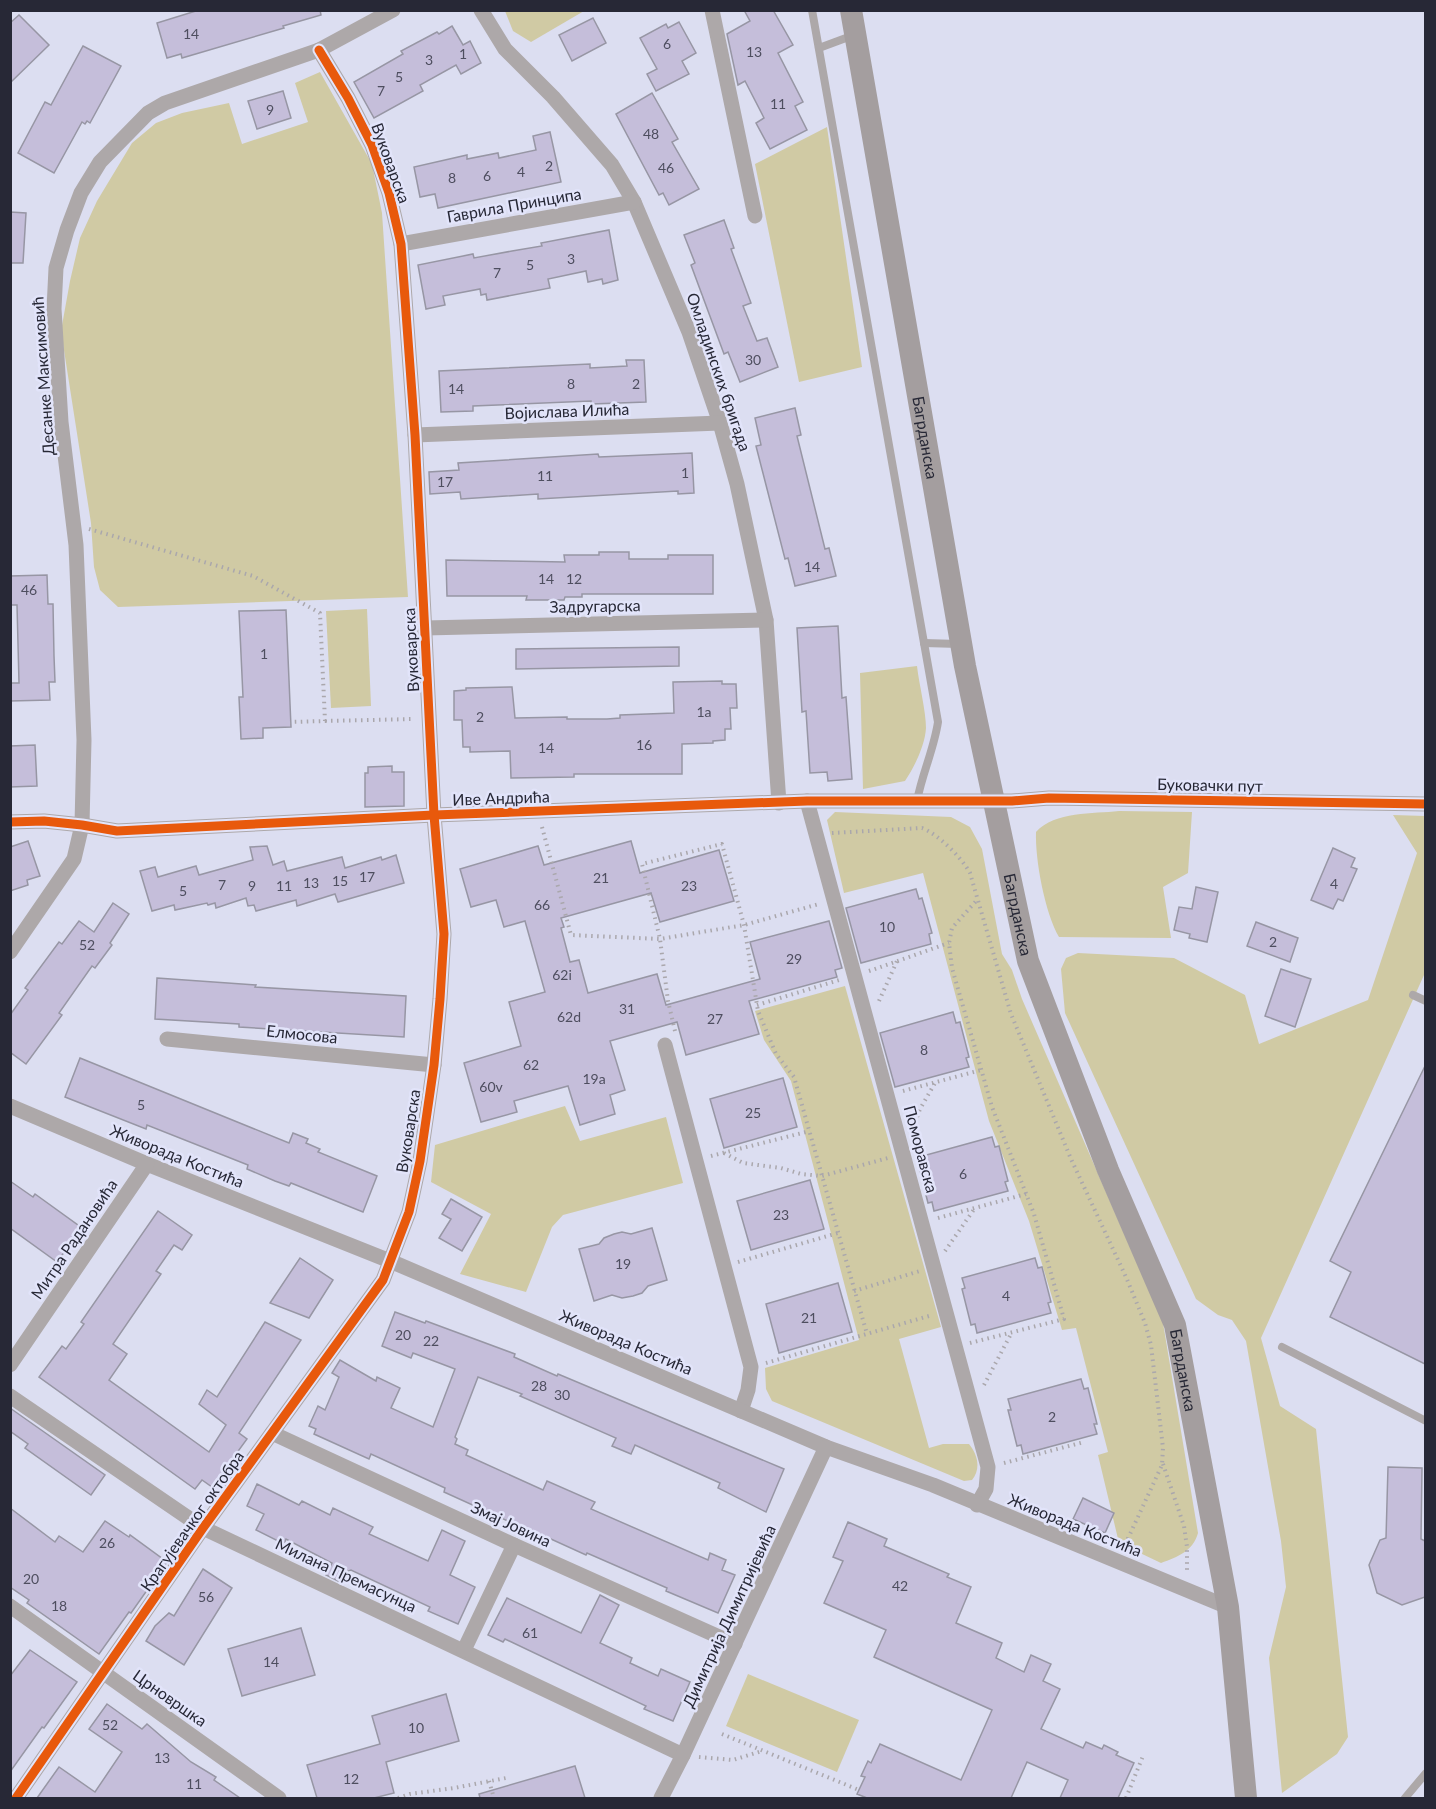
<svg xmlns="http://www.w3.org/2000/svg" width="1436" height="1809" viewBox="0 0 1436 1809" font-family="Lato,sans-serif">
	<style>
		.green { fill: #d0caa4 }
		.building { fill: #c5beda; stroke: #9796a4; stroke-width: 1.5 }
		.lines { fill: none; stroke-linecap: round; stroke-linejoin: round }
		.path { stroke: #aaa7ac; stroke-width: 4; stroke-dasharray: 1.5 4.5; stroke-linecap: butt }
		.lane { stroke: #ada8a9; stroke-width: 8 }
		.street { stroke: #ada8a9; stroke-width: 15 }
		.secondary { stroke: #a49e9f; stroke-width: 22 }
		.cycleway-casing { stroke: #e2e4fa; stroke-width: 13 }
		.cycleway { stroke: #e8590c; stroke-width: 9 }
		.labels { text-anchor: middle; stroke-width: 5; stroke-linejoin: round; paint-order: stroke }
		.number-label { font-size: 14px; fill: #4e4e5f }
		.street-label { font-size: 16px; fill: #272836; stroke: #e2e4fa }
	</style>
	<rect width="100%" height="100%" fill="#dcdef1"/>
	<g class="green">
		<polygon points="505,11 505,10 584,11 531,42 513,31"/>
		<polygon points="320,72 372,164 382,213 408,597 118,607 100,590 94,567 91,523 61,331 70,281 80,238 97,201 132,143 156,123 182,113 229,103 242,144 308,122 295,83"/>
		<polygon points="827,127 862,367 799,382 755,164"/>
		<polygon points="367,609 371,706 331,708 326,611"/>
		<path d="M917,666c2,18 9,45 9,62 -1,17 -11,38 -21,53l-42,8 -3,-116z"/>
		<path d="M1119,811l73,1 -4,61 -25,14 8,51 -112,-1c-14,-24 -24,-77 -23,-105 19,-21 57,-18 83,-21z"/>
		<path d="M835,812l116,5 19,10 12,22 20,105 10,16 10,29 141,324 35,210c-5,18 -20,24 -37,30l-42,-20 -21,-88 10,-3 -32,-124 -14,2 -33,-109 -40,-100 -66,-248 -79,20 -17,-73z"/>
		<polygon points="1393,815 1425,816 1424,975 1261,1338 1280,1406 1316,1429 1348,1737 1337,1754 1282,1793 1269,1658 1286,1587 1281,1541 1246,1341 1232,1320 1218,1315 1196,1299 1065,1013 1061,969 1066,958 1078,953 1174,958 1245,995 1259,1044 1368,1000 1417,853"/>
		<path d="M845,986l96,341 -42,12 30,109 14,-4h26c9,11 12,25 3,36l-8,1 -192,-80 -6,-12 -1,-21 94,-28 -68,-259 -27,-41 -9,-29z"/>
		<polygon points="565,1106 580,1141 666,1117 683,1183 563,1215 552,1227 526,1292 460,1274 491,1214 431,1182 435,1145"/>
		<polygon points="748,1674 859,1720 837,1772 726,1726"/>
	</g>
	<g class="building">
		<polygon points="199,10 320,10 321,15 283,26 284,28 182,58 181,54 167,58 157,23"/>
		<polygon points="744,10 773,10 793,45 778,53 803,102 795,106 807,130 770,149 756,123 764,118 745,81 738,85 727,34 750,21"/>
		<polygon points="19,15 49,45 10,83 10,23"/>
		<polygon points="593,18 606,43 572,61 559,35"/>
		<polygon points="679,22 696,53 682,61 689,74 656,91 647,74 657,69 640,38 666,24 668,28"/>
		<polygon points="452,26 463,45 470,41 481,63 461,74 456,65 420,85 423,91 374,118 354,82 403,54 401,51 437,32 439,34"/>
		<polygon points="83,46 121,66 90,123 87,121 85,124 82,122 54,173 18,153 45,102 51,105"/>
		<polygon points="283,91 291,118 257,129 248,101"/>
		<polygon points="652,93 678,139 672,142 699,189 669,205 663,193 659,195 616,114"/>
		<polygon points="550,132 561,182 438,208 435,194 420,197 414,167 467,155 467,159 498,153 499,158 536,150 533,136"/>
		<polygon points="10,212 26,213 23,263 10,263"/>
		<polygon points="724,220 734,248 731,249 751,303 743,306 757,341 767,338 778,367 740,382 728,352 724,354 691,265 695,263 684,235"/>
		<polygon points="609,230 618,280 603,284 602,279 588,282 586,271 548,279 550,288 487,300 486,294 481,295 480,289 443,296 445,305 426,309 418,265 473,254 474,258 512,251 542,246 541,243"/>
		<polygon points="626,360 644,360 646,402 591,404 591,401 473,406 473,411 441,412 439,371 590,364 590,368 627,366"/>
		<polygon points="795,408 801,435 797,436 825,549 829,548 836,576 795,586 788,558 785,559 756,446 761,445 755,418"/>
		<polygon points="692,453 694,493 678,494 678,491 538,499 538,494 461,499 460,492 430,494 429,472 459,470 458,463 598,454 599,457"/>
		<polygon points="599,552 629,552 629,559 668,559 668,555 713,555 713,594 582,594 582,597 565,597 564,600 526,600 527,596 447,596 446,560 565,562 564,555 599,555"/>
		<polygon points="47,575 48,604 53,604 54,656 55,682 49,682 50,700 10,701 10,683 19,683 17,605 10,605 10,576"/>
		<polygon points="286,610 291,727 263,728 263,738 241,739 239,697 243,697 239,611"/>
		<polygon points="838,626 842,698 846,697 852,779 828,781 827,772 810,773 806,711 802,712 797,628"/>
		<polygon points="679,647 679,666 516,669 516,649"/>
		<polygon points="722,681 722,684 736,684 737,708 730,708 731,729 725,729 725,740 713,741 713,743 682,744 682,774 574,774 574,777 511,778 510,751 470,752 470,747 463,747 462,720 454,720 454,691 466,690 466,688 512,687 515,718 567,717 567,719 607,719 620,718 620,715 674,713 673,682"/>
		<polygon points="35,745 37,786 10,787 10,746"/>
		<polygon points="392,766 392,772 404,772 404,806 365,807 365,773 368,773 368,767"/>
		<polygon points="28,841 40,876 27,880 28,885 10,891 10,847"/>
		<polygon points="631,841 640,873 719,850 734,901 660,922 651,893 561,918 564,927 561,928 570,962 579,960 588,993 657,974 666,1005 760,979 750,942 829,921 842,968 835,970 837,977 749,1001 759,1034 686,1055 677,1022 610,1041 625,1090 610,1095 615,1114 580,1125 568,1086 514,1101 517,1112 481,1122 464,1063 521,1046 509,1002 545,992 525,921 504,927 496,900 471,907 460,869 538,846 544,865"/>
		<polygon points="267,846 273,865 284,861 287,871 342,857 345,868 381,857 382,860 396,855 404,883 338,902 335,894 297,906 296,900 256,911 254,905 248,906 246,898 216,908 215,903 208,905 207,903 175,910 174,905 152,911 140,871 155,867 158,877 196,866 199,875 253,860 250,847"/>
		<polygon points="1333,848 1355,858 1351,867 1357,869 1343,901 1338,899 1333,909 1311,900"/>
		<polygon points="1196,887 1218,892 1207,942 1189,938 1190,934 1174,930 1179,907 1192,909"/>
		<polygon points="916,889 919,899 922,898 932,933 929,934 931,944 861,963 846,908"/>
		<polygon points="113,903 129,914 110,943 112,945 95,968 92,966 59,1013 62,1015 26,1064 10,1052 10,1015 28,990 25,988 59,942 62,944 79,921 94,932"/>
		<polygon points="1256,922 1298,938 1290,962 1247,946"/>
		<polygon points="1281,969 1311,979 1295,1027 1265,1016"/>
		<polygon points="157,978 256,985 255,987 406,996 404,1037 239,1027 239,1024 155,1019"/>
		<polygon points="953,1012 956,1023 960,1022 969,1057 966,1058 969,1067 895,1087 880,1033"/>
		<polygon points="80,1058 289,1143 293,1133 308,1139 306,1143 320,1149 318,1152 377,1176 363,1212 291,1183 289,1186 275,1181 247,1169 248,1165 147,1125 146,1129 65,1097"/>
		<polygon points="1425,1066 1425,1364 1330,1317 1351,1272 1330,1261"/>
		<polygon points="783,1078 797,1127 724,1148 710,1099"/>
		<polygon points="992,1137 995,1147 999,1146 1008,1181 1005,1182 1008,1191 934,1211 932,1202 928,1203 919,1168 922,1167 919,1157"/>
		<polygon points="810,1180 824,1229 751,1250 737,1201"/>
		<polygon points="10,1181 33,1197 35,1194 82,1228 57,1262 10,1228"/>
		<polygon points="451,1199 482,1217 462,1251 439,1238 451,1219 442,1214"/>
		<polygon points="158,1211 192,1235 182,1250 174,1245 156,1271 161,1274 113,1344 127,1354 109,1380 209,1452 226,1425 199,1404 207,1390 217,1397 265,1322 301,1340 239,1433 247,1439 212,1487 202,1480 195,1489 39,1377 62,1346 66,1349 84,1324 81,1322"/>
		<polygon points="652,1228 667,1280 648,1286 642,1293 633,1296 622,1298 612,1295 594,1301 579,1249 599,1244 604,1238 614,1234 622,1232 631,1234"/>
		<polygon points="300,1258 333,1280 309,1318 270,1303"/>
		<polygon points="1035,1258 1038,1268 1042,1267 1051,1302 1048,1303 1051,1313 977,1333 975,1324 971,1325 962,1289 965,1288 962,1278"/>
		<polygon points="838,1283 852,1332 779,1353 766,1304"/>
		<polygon points="395,1312 425,1323 426,1321 515,1354 514,1357 557,1376 558,1374 784,1469 766,1512 718,1488 720,1483 635,1445 631,1454 612,1446 616,1438 520,1396 522,1394 478,1377 455,1437 457,1439 455,1444 468,1450 466,1455 543,1490 547,1481 595,1502 591,1509 708,1560 710,1553 726,1560 722,1570 735,1575 718,1613 666,1591 667,1588 587,1553 586,1555 540,1534 537,1541 505,1527 508,1521 444,1492 445,1488 371,1454 369,1459 314,1434 316,1429 309,1426 318,1406 325,1410 339,1377 332,1373 340,1360 376,1381 377,1377 400,1388 391,1408 433,1427 455,1369 413,1353 411,1358 382,1346"/>
		<polygon points="1081,1379 1084,1389 1088,1388 1097,1424 1094,1424 1097,1434 1023,1454 1021,1445 1017,1446 1008,1410 1011,1410 1008,1399"/>
		<polygon points="10,1408 105,1475 91,1495 25,1448 28,1444 10,1431"/>
		<polygon points="1388,1467 1422,1468 1421,1539 1425,1541 1425,1597 1402,1605 1377,1593 1369,1565 1380,1540 1386,1538"/>
		<polygon points="257,1484 299,1505 302,1501 330,1515 333,1508 373,1527 369,1534 428,1561 442,1530 465,1541 450,1575 475,1587 458,1624 428,1611 430,1607 351,1570 348,1571 342,1583 326,1575 332,1563 286,1539 284,1544 256,1530 264,1514 247,1506"/>
		<polygon points="1083,1498 1114,1513 1105,1533 1073,1519"/>
		<polygon points="10,1508 55,1542 59,1536 83,1552 105,1521 129,1537 130,1535 167,1562 131,1613 129,1612 99,1654 27,1603 29,1600 10,1587"/>
		<polygon points="848,1522 887,1539 884,1546 949,1574 947,1577 971,1587 956,1623 1002,1643 996,1658 1024,1672 1031,1655 1051,1664 1043,1681 1060,1689 1041,1729 1083,1748 1086,1742 1102,1749 1104,1745 1118,1752 1116,1755 1134,1763 1118,1798 1060,1798 1068,1780 1027,1762 1011,1798 867,1798 857,1794 865,1777 861,1776 868,1761 871,1763 880,1744 961,1780 992,1710 874,1657 886,1630 824,1603 843,1561 833,1557"/>
		<polygon points="203,1569 232,1588 184,1665 146,1641 155,1626 169,1613 174,1616"/>
		<polygon points="600,1595 619,1605 600,1643 632,1658 630,1663 658,1676 661,1669 690,1682 673,1721 644,1709 646,1706 505,1639 503,1642 488,1635 507,1598 581,1633"/>
		<polygon points="301,1628 315,1675 242,1696 228,1649"/>
		<polygon points="30,1650 77,1682 44,1728 42,1727 10,1772 10,1676"/>
		<polygon points="446,1694 459,1741 386,1762 394,1793 374,1798 317,1798 307,1765 380,1744 372,1716"/>
		<polygon points="107,1704 142,1729 147,1724 191,1762 216,1777 214,1780 240,1798 37,1798 59,1767 95,1792 122,1752 89,1729"/>
		<polygon points="575,1766 585,1798 480,1798 479,1794"/>
	</g>
	<g class="lines">
		<g class="path">
			<polyline points="89,529 253,576 320,613 325,721 290,722"/>
			<polyline points="325,721 414,719"/>
			<polyline points="542,827 571,935 660,939 744,925 819,904"/>
			<path d="M832,833l90,-5c16,6 40,30 48,45l41,141 60,145 55,118 19,46 6,22 12,103 -1,17 -38,82"/>
			<polyline points="869,971 949,943"/>
			<polyline points="879,1001 897,961"/>
			<polyline points="757,1005 839,980"/>
			<polyline points="675,1031 668,1001 660,939 642,864 722,844 744,925 758,1011 776,1054 794,1077 867,1334"/>
			<polyline points="903,1091 981,1070"/>
			<polyline points="913,1128 920,1109 935,1083"/>
			<polyline points="724,1153 743,1163 781,1168 801,1174 822,1176 888,1158"/>
			<polyline points="711,1156 810,1131"/>
			<polyline points="938,1218 1026,1194"/>
			<polyline points="945,1251 975,1208"/>
			<polyline points="738,1262 838,1233"/>
			<polyline points="854,1291 920,1271"/>
			<polyline points="970,1343 1064,1319 1034,1214 992,1107 952,968 949,943 952,928 977,900"/>
			<polyline points="766,1363 929,1316"/>
			<polyline points="984,1385 1012,1332"/>
			<polyline points="1004,1463 1084,1442"/>
			<polyline points="1163,1464 1184,1526 1187,1547 1187,1572"/>
			<polyline points="722,1734 859,1790"/>
			<polyline points="699,1757 733,1760 762,1751"/>
			<polyline points="489,1781 494,1798"/>
			<polyline points="398,1798 410,1794 454,1788 506,1778"/>
			<polyline points="1126,1798 1143,1756"/>
		</g>
		<g class="lane">
			<path d="M812,10l126,712c-4,27 -16,52 -21,79"/>
			<polyline points="819,48 854,35"/>
			<polyline points="924,643 959,644"/>
			<polyline points="1413,995 1426,1001"/>
			<polyline points="1282,1347 1426,1421"/>
			<polyline points="1405,1798 1426,1773"/>
		</g>
		<g class="street">
			<polyline points="481,10 505,49 553,97 612,165 634,202 689,332 720,423 737,484 766,620 779,803"/>
			<polyline points="712,10 755,216"/>
			<polyline points="401,244 634,202"/>
			<polyline points="415,435 720,423"/>
			<polyline points="425,628 766,620"/>
			<polyline points="807,801 988,1467 986,1489 977,1505"/>
			<polyline points="10,822 44,821 82,825 117,831 434,815 807,801 1012,801 1049,798 1426,804"/>
			<polyline points="10,952 74,859 82,825 84,740 76,545 61,422 54,309 56,268 67,230 81,193 100,162 148,113 165,103 319,50 393,10"/>
			<polyline points="167,1039 434,1065"/>
			<polyline points="665,1045 751,1367 748,1390 741,1411"/>
			<polyline points="10,1106 147,1164 390,1261 826,1447 933,1485 1228,1607"/>
			<polyline points="10,1365 147,1164"/>
			<polyline points="10,1396 203,1528 683,1755"/>
			<polyline points="272,1433 514,1545 735,1644"/>
			<polyline points="10,1606 279,1798"/>
			<polyline points="464,1650 514,1545"/>
			<polyline points="16,1798 203,1528 383,1280 409,1212 420,1161 434,1065 440,999 444,934 434,815 415,435 401,244 389,193 372,145 348,98 319,50"/>
			<polyline points="661,1798 683,1755 826,1447"/>
		</g>
		<path class="secondary" id="s1" d="M851,10l114,656 63,295 80,209 67,155 53,282 18,191"/>
		<defs>
			<g id="cycleway">
				<polyline points="10,822 44,821 82,825 117,831 434,815 807,801 1012,801 1049,798 1426,804"/>
				<polyline points="16,1798 203,1528 383,1280 409,1212 420,1161 434,1065 440,999 444,934 434,815 415,435 401,244 389,193 372,145 348,98 319,50"/>
			</g>
		</defs>
		<use href="#cycleway" class="cycleway-casing"/>
		<use href="#cycleway" class="cycleway"/>
	</g>
	<g class="labels">
		<g class="number-label">
			<text x="191" y="39">14</text>
			<text x="667" y="49">6</text>
			<text x="754" y="57">13</text>
			<text x="463" y="59">1</text>
			<text x="429" y="65">3</text>
			<text x="399" y="82">5</text>
			<text x="381" y="96">7</text>
			<text x="778" y="109">11</text>
			<text x="270" y="115">9</text>
			<text x="651" y="139">48</text>
			<text x="549" y="171">2</text>
			<text x="666" y="173">46</text>
			<text x="521" y="177">4</text>
			<text x="487" y="181">6</text>
			<text x="452" y="183">8</text>
			<text x="571" y="264">3</text>
			<text x="530" y="270">5</text>
			<text x="497" y="278">7</text>
			<text x="753" y="365">30</text>
			<text x="571" y="389">8</text>
			<text x="636" y="389">2</text>
			<text x="456" y="394">14</text>
			<text x="685" y="478">1</text>
			<text x="545" y="481">11</text>
			<text x="445" y="487">17</text>
			<text x="812" y="572">14</text>
			<text x="546" y="584">14</text>
			<text x="574" y="584">12</text>
			<text x="29" y="595">46</text>
			<text x="264" y="659">1</text>
			<text x="704" y="717">1a</text>
			<text x="480" y="722">2</text>
			<text x="644" y="750">16</text>
			<text x="546" y="753">14</text>
			<text x="367" y="882">17</text>
			<text x="601" y="883">21</text>
			<text x="340" y="886">15</text>
			<text x="311" y="888">13</text>
			<text x="1334" y="889">4</text>
			<text x="222" y="890">7</text>
			<text x="252" y="891">9</text>
			<text x="284" y="891">11</text>
			<text x="689" y="891">23</text>
			<text x="183" y="896">5</text>
			<text x="542" y="910">66</text>
			<text x="887" y="932">10</text>
			<text x="1273" y="947">2</text>
			<text x="87" y="950">52</text>
			<text x="794" y="964">29</text>
			<text x="562" y="980">62i</text>
			<text x="627" y="1014">31</text>
			<text x="569" y="1022">62d</text>
			<text x="715" y="1024">27</text>
			<text x="924" y="1055">8</text>
			<text x="531" y="1070">62</text>
			<text x="594" y="1084">19a</text>
			<text x="491" y="1092">60v</text>
			<text x="141" y="1110">5</text>
			<text x="753" y="1118">25</text>
			<text x="963" y="1179">6</text>
			<text x="781" y="1220">23</text>
			<text x="623" y="1269">19</text>
			<text x="1006" y="1301">4</text>
			<text x="809" y="1323">21</text>
			<text x="403" y="1340">20</text>
			<text x="431" y="1346">22</text>
			<text x="539" y="1391">28</text>
			<text x="562" y="1400">30</text>
			<text x="1052" y="1422">2</text>
			<text x="107" y="1548">26</text>
			<text x="31" y="1584">20</text>
			<text x="900" y="1591">42</text>
			<text x="206" y="1602">56</text>
			<text x="59" y="1611">18</text>
			<text x="530" y="1638">61</text>
			<text x="271" y="1667">14</text>
			<text x="110" y="1730">52</text>
			<text x="416" y="1733">10</text>
			<text x="162" y="1763">13</text>
			<text x="351" y="1784">12</text>
			<text x="194" y="1789">11</text>
		</g>
		<g class="street-label">
			<text transform="translate(391 163) rotate(70)" y="6">Вуковарска</text>
			<text transform="translate(514 205) rotate(-10)" y="6">Гаврила Принципа</text>
			<text transform="translate(719 372) rotate(71)" y="6">Омладинских бригада</text>
			<text transform="translate(43 376) rotate(-94)" y="6">Десанке Максимовић</text>
			<text transform="translate(567 411) rotate(-2)" y="6">Војислава Илића</text>
			<text dy="6" stroke="none"><textPath href="#s1" startOffset="434">Багрданска</textPath></text>
			<text transform="translate(595 606) rotate(-1)" y="6">Задругарска</text>
			<text transform="translate(411 650) rotate(-93)" y="6">Вуковарска</text>
			<text transform="translate(1210 785) rotate(1)" y="6">Буковачки пут</text>
			<text transform="translate(501 798) rotate(-2)" y="6">Иве Андрића</text>
			<text dy="6" stroke="none"><textPath href="#s1" startOffset="920">Багрданска</textPath></text>
			<text transform="translate(302 1034) rotate(6)" y="6">Елмосова</text>
			<text transform="translate(408 1131) rotate(-81)" y="6">Вуковарска</text>
			<text transform="translate(921 1149) rotate(75)" y="6">Поморавска</text>
			<text transform="translate(177 1156) rotate(22)" y="6">Живорада Костића</text>
			<text transform="translate(74 1239) rotate(-56)" y="6">Митра Радановића</text>
			<text transform="translate(626 1342) rotate(23)" y="6">Живорада Костића</text>
			<text dy="6" stroke="none"><textPath href="#s1" startOffset="1406">Багрданска</textPath></text>
			<text transform="translate(192 1521) rotate(-55)" y="6">Крагујевачког октобра</text>
			<text transform="translate(511 1524) rotate(25)" y="6">Змај Јовина</text>
			<text transform="translate(1075 1525) rotate(22)" y="6">Живорада Костића</text>
			<text transform="translate(346 1575) rotate(25)" y="6">Милана Премасунца</text>
			<text transform="translate(729 1616) rotate(-65)" y="6">Димитрија Димитријевића</text>
			<text transform="translate(170 1698) rotate(35)" y="6">Црновршка</text>
		</g>
	</g>
	<rect width="1436" height="1809" fill="none" stroke="#272836" stroke-width="24"/>
</svg>
